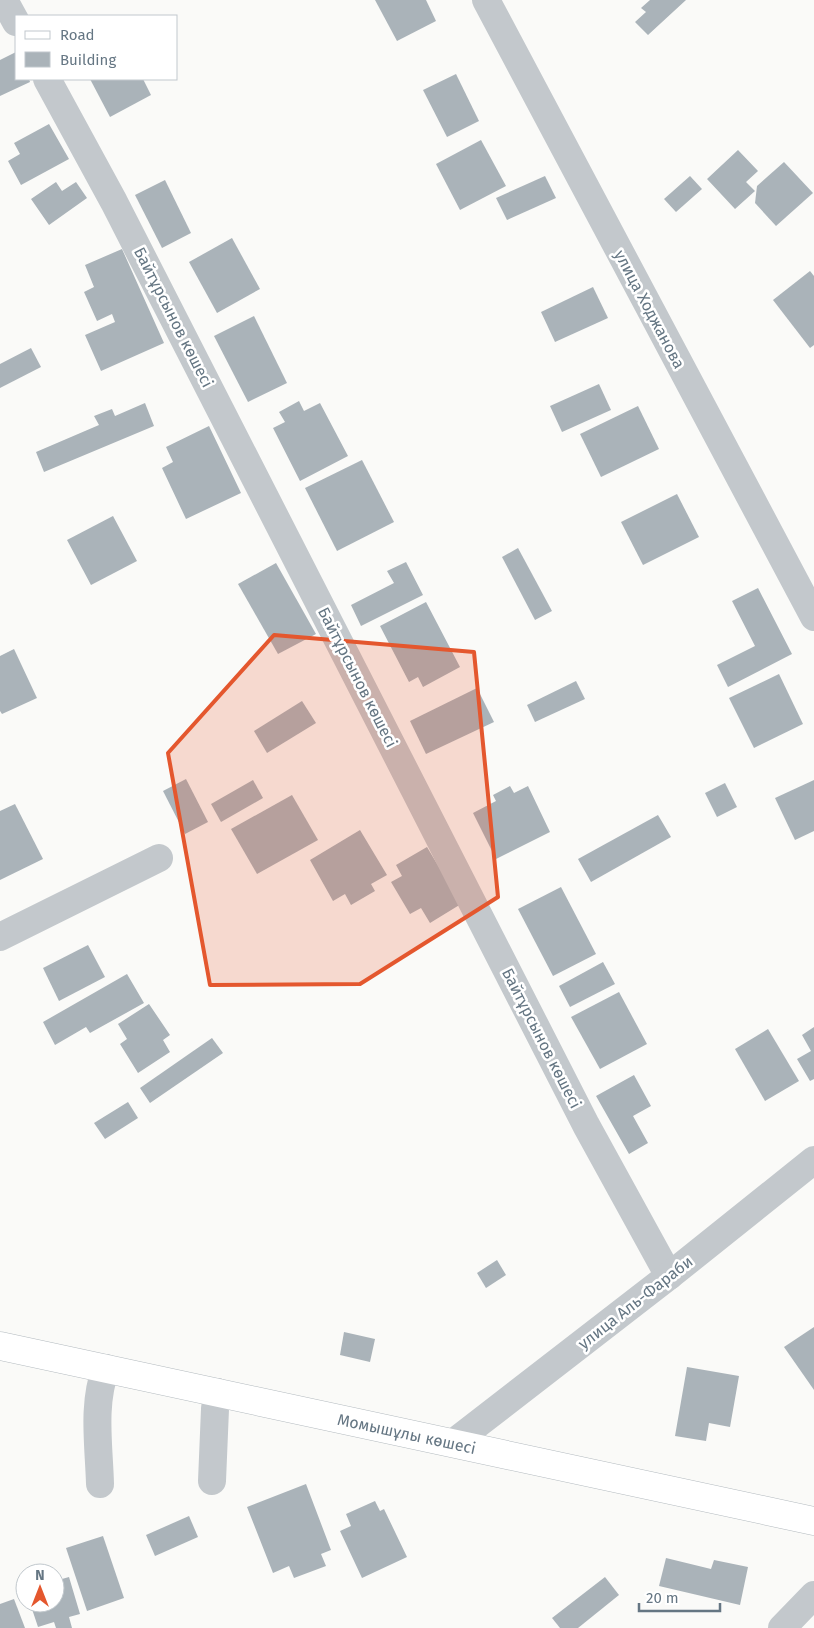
<svg xmlns="http://www.w3.org/2000/svg" width="814" height="1628" viewBox="0 0 814 1628" font-family="'Fira Sans',sans-serif">
	<style>
		.building { fill: #aab3b9 }
		.lines { fill: none; stroke-linecap: round; stroke-linejoin: round }
		.secondary-casing { stroke: #b3babf; stroke-width: 29 }
		.street { stroke: #c3c8cc; stroke-width: 28 }
		.secondary { stroke: #fff; stroke-width: 28 }
		.marked { fill: #e4572e; fill-opacity: 0.2; stroke: #e4572e; stroke-width: 4; stroke-linejoin: round }
		.labels { text-anchor: middle; stroke-width: 5; stroke-linejoin: round; paint-order: stroke }
		.street-label { font-size: 16px; fill: #657683; stroke: #fff }
	</style>
	<rect width="100%" height="100%" fill="#fafaf8"/>
	<g class="building">
		<polygon points="375,0 426,0 436,21 397,41"/>
		<polygon points="650,0 686,0 648,35 635,22 646,12 641,8"/>
		<polygon points="16,52 16,79 29,79 30,82 0,96 0,60"/>
		<polygon points="456,74 479,121 447,137 423,90"/>
		<polygon points="90,79 143,79 151,95 110,117"/>
		<polygon points="49,124 69,159 21,185 8,161 20,154 14,143"/>
		<polygon points="481,140 506,186 460,210 436,164"/>
		<polygon points="738,150 758,171 746,182 755,191 735,209 707,179"/>
		<polygon points="784,162 813,193 776,226 755,203 757,186"/>
		<polygon points="545,176 556,198 507,220 496,198"/>
		<polygon points="690,176 702,189 676,212 664,199"/>
		<polygon points="165,180 191,233 162,248 135,195"/>
		<polygon points="56,182 62,191 76,182 87,198 49,225 31,199"/>
		<polygon points="232,238 260,289 217,313 189,262"/>
		<polygon points="122,249 164,343 101,371 85,335 115,322 112,314 97,321 84,292 94,287 85,265"/>
		<polygon points="810,271 814,276 814,345 810,348 773,300"/>
		<polygon points="593,287 608,318 555,342 541,312"/>
		<polygon points="254,316 287,383 248,402 214,336"/>
		<polygon points="31,348 41,367 0,388 0,364"/>
		<polygon points="599,384 611,410 562,432 550,406"/>
		<polygon points="299,401 304,411 320,403 348,456 300,481 273,428 285,422 279,412"/>
		<polygon points="145,403 154,426 44,472 36,452 99,425 94,416 112,409 115,416"/>
		<polygon points="638,406 659,449 601,477 580,434"/>
		<polygon points="209,426 241,493 186,519 162,468 173,462 166,447"/>
		<polygon points="362,460 394,522 337,551 305,488"/>
		<polygon points="677,494 699,537 643,565 621,522"/>
		<polygon points="113,516 137,561 91,585 67,540"/>
		<polygon points="518,548 552,611 535,620 502,557"/>
		<polygon points="406,562 423,595 361,626 351,605 394,583 387,571"/>
		<polygon points="276,563 316,634 278,654 238,584"/>
		<polygon points="758,588 792,654 728,687 717,665 755,646 732,601"/>
		<polygon points="426,602 460,667 423,687 418,677 409,682 380,626"/>
		<polygon points="14,649 37,698 2,714 0,711 0,656"/>
		<polygon points="779,674 803,724 754,748 729,698"/>
		<polygon points="576,681 585,699 535,722 527,705"/>
		<polygon points="477,688 494,722 426,754 410,721"/>
		<polygon points="302,701 316,723 267,753 254,731"/>
		<polygon points="186,779 208,822 185,834 163,791"/>
		<polygon points="253,780 263,798 221,822 211,804"/>
		<polygon points="814,780 814,831 795,840 775,798"/>
		<polygon points="725,783 737,807 717,817 705,793"/>
		<polygon points="510,786 514,793 528,786 550,832 496,859 473,813 496,801 493,795"/>
		<polygon points="292,795 318,840 257,874 231,829"/>
		<polygon points="15,804 43,859 0,880 0,811"/>
		<polygon points="658,815 671,837 591,882 578,859"/>
		<polygon points="360,830 387,875 371,884 375,891 351,905 345,894 333,901 310,860"/>
		<polygon points="427,847 461,904 430,923 421,908 410,914 391,882 402,876 396,865"/>
		<polygon points="561,887 596,954 553,976 518,909"/>
		<polygon points="88,945 105,977 59,1001 43,968"/>
		<polygon points="603,962 615,984 570,1007 559,986"/>
		<polygon points="127,974 144,1003 90,1033 86,1027 55,1045 43,1022"/>
		<polygon points="619,992 647,1044 600,1069 571,1017"/>
		<polygon points="149,1004 170,1035 163,1040 170,1052 138,1073 120,1044 127,1039 118,1024"/>
		<polygon points="814,1027 814,1079 810,1081 797,1059 811,1051 802,1035"/>
		<polygon points="768,1029 799,1081 765,1101 735,1049"/>
		<polygon points="212,1038 223,1053 150,1103 140,1088"/>
		<polygon points="634,1075 651,1106 633,1116 648,1143 629,1154 596,1096"/>
		<polygon points="128,1102 138,1118 105,1139 94,1123"/>
		<polygon points="497,1260 506,1275 486,1288 477,1273"/>
		<polygon points="814,1327 814,1390 784,1347"/>
		<polygon points="344,1332 375,1339 370,1362 340,1355"/>
		<polygon points="687,1367 739,1376 730,1427 709,1423 706,1441 675,1436"/>
		<polygon points="306,1484 331,1550 321,1554 326,1566 294,1578 289,1566 273,1573 247,1507"/>
		<polygon points="375,1501 380,1511 384,1509 407,1557 362,1578 340,1531 351,1526 346,1514"/>
		<polygon points="189,1516 198,1537 155,1556 146,1535"/>
		<polygon points="103,1536 124,1598 87,1611 66,1548"/>
		<polygon points="666,1558 711,1569 714,1560 748,1567 740,1605 659,1586"/>
		<polygon points="69,1577 80,1614 69,1617 72,1628 56,1628 54,1622 38,1627 30,1603 55,1603 55,1581"/>
		<polygon points="605,1577 619,1595 578,1628 560,1628 552,1618"/>
		<polygon points="14,1599 25,1628 0,1628 0,1604"/>
	</g>
	<g class="lines">
		<defs>
			<g id="secondary">
				<path id="s1" d="M0,1346l814,175"/>
			</g>
		</defs>
		<use href="#secondary" class="secondary-casing"/>
		<g class="street">
			<polyline points="4,0 16,22"/>
			<polyline points="486,0 814,617"/>
			<polyline points="47,79 114,202 586,1125 669,1276"/>
			<polyline points="0,937 159,858"/>
			<polyline points="453,1443 669,1276 814,1160"/>
			<polyline points="212,1481 215,1409 217,1392"/>
			<path d="M100,1484c-1,-38 -8,-80 6,-116"/>
			<polyline points="782,1628 814,1595"/>
		</g>
		<use href="#secondary" class="secondary"/>
	</g>
	<path class="marked" d="M274,635l200,17 24,245 -138,87 -150,1 -42,-232z"/>
	<g class="labels">
		<g class="street-label">
			<text transform="translate(650 309) rotate(62)" y="6">улица Ходжанова</text>
			<text transform="translate(174 317) rotate(63)" y="6">Байтұрсынов көшесі</text>
			<text transform="translate(358 677) rotate(63)" y="6">Байтұрсынов көшесі</text>
			<text transform="translate(542 1038) rotate(63)" y="6">Байтұрсынов көшесі</text>
			<text transform="translate(635 1302) rotate(-38)" y="6">улица Аль-Фараби</text>
			<text dy="6" stroke="none"><textPath href="#s1" startOffset="416">Момышұлы көшесі</textPath></text>
		</g>
	</g>
	<rect x="15" y="15" width="162" height="65" fill="#ffffff" stroke="#c1c8cd"/>
	<rect x="25" y="31" width="25" height="8" fill="#ffffff" stroke="#c1c8cd"/>
	<text x="60" y="40" font-size="15" fill="#657683">Road</text>
	<rect x="25" y="52" width="25" height="15" fill="#aab3b9" stroke="#c1c8cd"/>
	<text x="60" y="65" font-size="15" fill="#657683">Building</text>
	<g transform="translate(40 1588)"><circle r="24" fill="#ffffff" stroke="#c1c8cd"/>
	<path d="M0-4L9 19L0 12L-9 19Z" fill="#e4572e"/>
	<text y="-8" font-size="14" font-weight="bold" text-anchor="middle" fill="#657683">N</text>
	</g>
	<path d="M639 1603v8h81v-8" fill="none" stroke="#657683" stroke-width="2.5"/>
	<text x="646" y="1603" font-size="15" fill="#657683" stroke="#ffffff" stroke-width="4" paint-order="stroke">20 m</text>
</svg>
